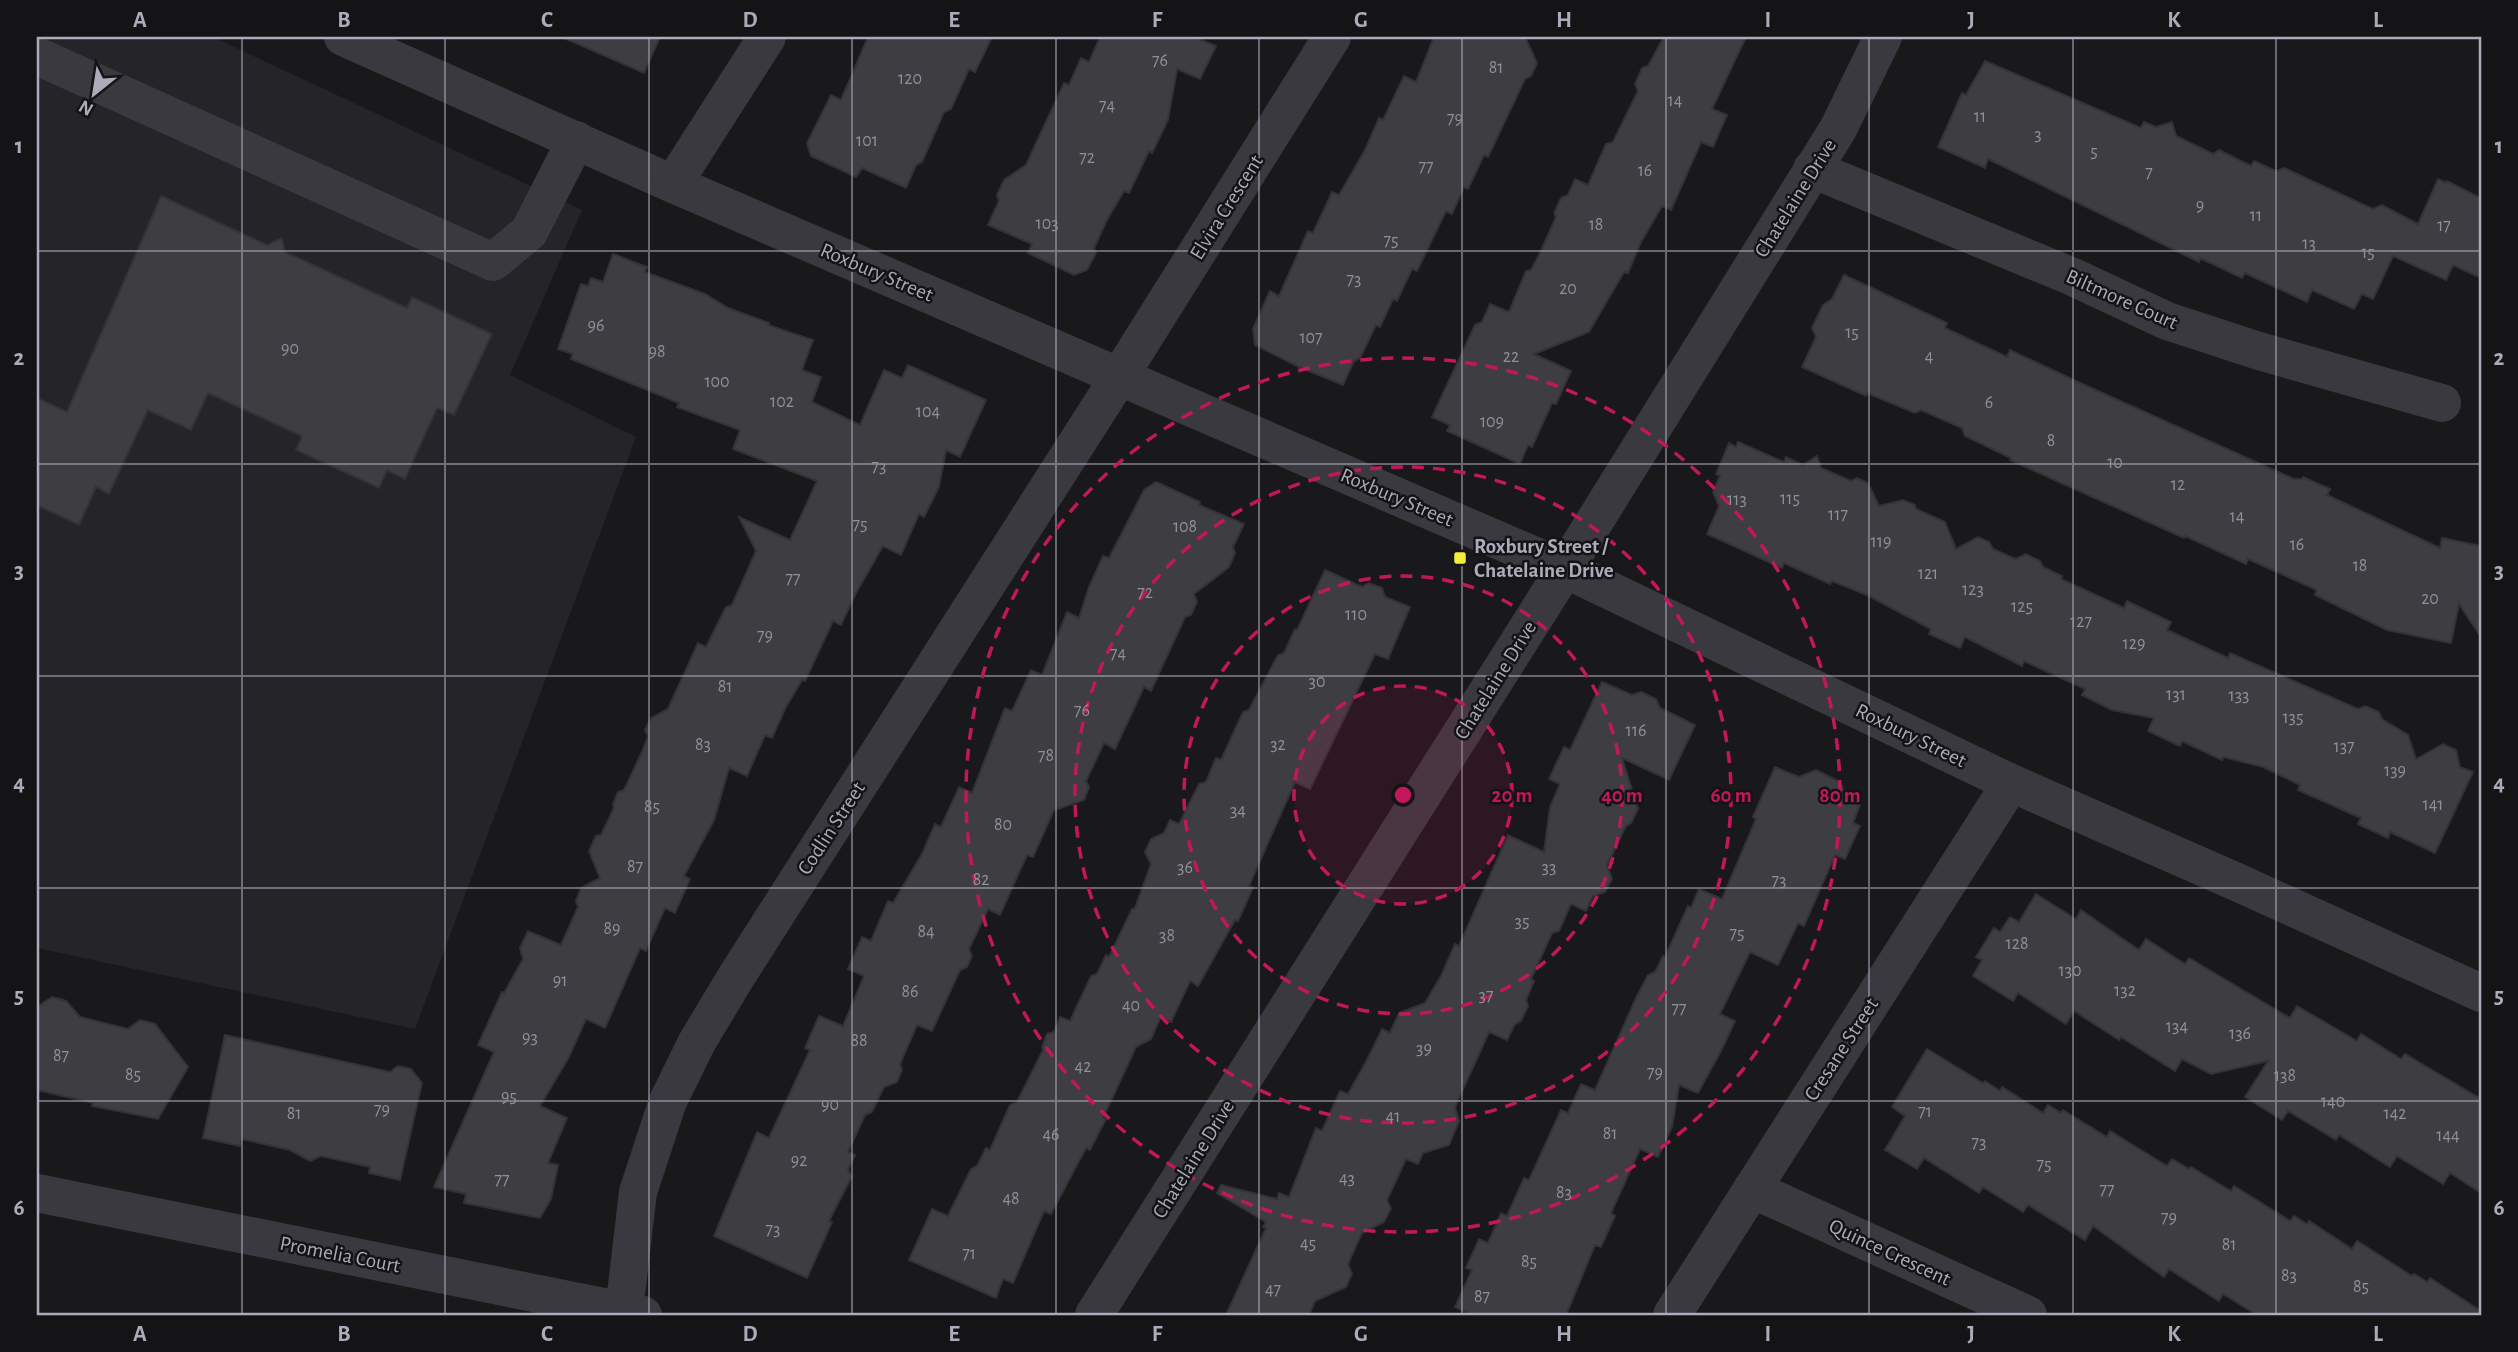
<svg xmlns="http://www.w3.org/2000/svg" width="2518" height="1352" viewBox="0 0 2518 1352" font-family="'Alegreya Sans',sans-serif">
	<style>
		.built { fill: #252428 }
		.building { fill: #3e3d42; stroke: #343237; stroke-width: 2 }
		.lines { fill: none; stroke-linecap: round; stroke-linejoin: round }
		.minor { stroke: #3a3940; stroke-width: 38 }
		.grid { fill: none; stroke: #ababba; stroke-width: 2; stroke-opacity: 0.55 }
		.ring { fill: none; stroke: #c2185b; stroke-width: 3.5; stroke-dasharray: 12 9 }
		.poi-dot { fill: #f4ec37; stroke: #141316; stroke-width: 2.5 }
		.labels { text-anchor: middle; stroke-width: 5; stroke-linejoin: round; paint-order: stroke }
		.number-label { font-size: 18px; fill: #90909c }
		.street-label { font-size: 21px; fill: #ababba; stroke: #141316 }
		.poi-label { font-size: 21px; font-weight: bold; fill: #ababba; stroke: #141316; text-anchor: start }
		.centre { fill: #c2185b; stroke: #141316; stroke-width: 3.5 }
		.ring-label { font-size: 21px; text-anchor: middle; font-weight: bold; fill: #c2185b; stroke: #141316; stroke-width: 5; stroke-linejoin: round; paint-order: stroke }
		.neatline { fill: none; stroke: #ababba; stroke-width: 2.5 }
		.grid-label { font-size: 23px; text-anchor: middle; font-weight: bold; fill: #ababba }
	</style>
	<rect width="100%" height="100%" fill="#19181b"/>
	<polygon class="built" points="37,37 213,37 582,210 510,375 636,437 415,1029 37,948"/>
	<g class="building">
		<polygon points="562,37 660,37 644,73"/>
		<polygon points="868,37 992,37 975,72 969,69 951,109 944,112 922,162 916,165 906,188 862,168 856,177 811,156 807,143 831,95 841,100"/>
		<polygon points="1100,37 1194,37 1216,46 1200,79 1177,69 1168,120 1152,153 1149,151 1129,193 1124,191 1107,220 1094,248 1096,253 1087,270 1074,275 1028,253 1032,244 988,225 999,201 997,195 1004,180 1026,165 1064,83 1069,85 1081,58 1089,62"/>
		<polygon points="1434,37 1525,37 1537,63 1531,76 1525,79 1488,157 1484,155 1468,189 1464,187 1452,214 1446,211 1417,271 1412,269 1397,301 1393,299 1380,327 1376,325 1360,358 1354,361 1343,385 1299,367 1255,345 1253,329 1270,291 1279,296 1308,231 1313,233 1332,192 1339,195 1365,150 1379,118 1383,120 1404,76 1416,82"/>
		<polygon points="1664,37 1746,37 1712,109 1727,115 1713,147 1701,142 1671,210 1662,206 1641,242 1628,273 1624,272 1589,332 1534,354 1571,371 1556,404 1552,403 1532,447 1528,445 1520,464 1447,431 1450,425 1432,417 1475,325 1482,322 1490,304 1509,312 1526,271 1531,270 1541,251 1556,217 1554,213 1561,198 1568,195 1575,179 1588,185 1606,144 1613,142 1638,91 1635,84 1642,68 1648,66"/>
		<polygon points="1985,61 2141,128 2144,122 2156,127 2172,122 2176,136 2213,154 2219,150 2251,166 2254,161 2276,171 2284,168 2373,209 2382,205 2418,224 2438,179 2446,183 2447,181 2481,198 2481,278 2453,265 2446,280 2393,256 2373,299 2362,294 2354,309 2312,290 2307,302 2245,273 2242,278 2200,258 2199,262 1988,159 1985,168 1938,147 1962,93 1966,95"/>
		<polygon points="161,196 267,245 282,238 285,252 407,308 412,297 492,334 454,415 437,408 405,479 387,470 379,488 296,450 302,436 208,393 191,430 148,410 109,494 96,487 79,525 37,505 37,398 67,412"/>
		<polygon points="613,254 647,267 645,272 705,294 728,308 769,323 768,325 813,340 802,370 821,377 812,402 860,425 884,370 902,378 908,365 986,400 960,457 946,450 939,487 924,517 919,514 901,555 883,546 856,593 841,625 833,621 805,681 802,680 786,707 772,738 765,735 747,776 729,768 714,820 684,876 690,879 675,913 665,908 646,951 640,948 605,1028 586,1019 569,1057 540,1106 567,1118 548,1163 558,1165 551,1199 540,1218 464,1203 466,1194 434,1187 494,1052 478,1045 502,992 504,993 523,959 520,948 528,931 561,945 578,907 576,901 581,888 600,878 589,851 596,836 601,835 614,808 613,804 618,792 624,790 642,752 648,736 645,730 651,718 668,709 698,643 706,647 726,607 732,605 756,551 739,517 790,540 817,481 733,449 740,430 677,407 679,403 571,359 573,354 558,349 581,284 588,286 591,278 603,282"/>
		<polygon points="1844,275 1947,323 1945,328 2007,357 2010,350 2078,382 2294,479 2302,479 2303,477 2330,489 2327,495 2440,548 2442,538 2481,546 2481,637 2459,604 2451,643 2387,630 2315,595 2317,590 2248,559 2246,564 2185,536 2184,538 2010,460 2011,458 1965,436 1962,428 1921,410 1915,413 1867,393 1866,396 1802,367 1816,337 1812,328 1823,305 1832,299"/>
		<polygon points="1738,442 1784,462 1786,457 1803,465 1817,456 1821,468 1851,481 1857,478 1868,483 1879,506 1903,500 1915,505 1916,509 1945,522 1956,549 1978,537 1989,542 1993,549 2015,559 2026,554 2040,561 2043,567 2062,576 2061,579 2124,608 2127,601 2171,622 2167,630 2228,658 2230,653 2358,709 2365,706 2379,712 2382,719 2408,735 2416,759 2443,744 2456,750 2460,767 2473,772 2435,853 2390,832 2388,838 2358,824 2361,818 2298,790 2300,785 2263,767 2223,757 2222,760 2182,741 2180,746 2148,731 2154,718 2112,710 2082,695 2085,689 2024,661 2022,666 1965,637 1960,648 1929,634 1931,629 1867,595 1832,581 1830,584 1784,563 1782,568 1707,534 1719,506 1713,492 1720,476 1716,474 1729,443 1736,447"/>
		<polygon points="1156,482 1200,502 1199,505 1244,524 1233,547 1235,553 1229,567 1194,594 1197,602 1191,615 1185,617 1151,691 1144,687 1115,749 1104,743 1086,781 1089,787 1084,800 1054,810 1033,857 1027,855 1000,915 988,909 969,949 972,956 967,967 960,970 932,1031 917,1025 900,1064 902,1070 897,1082 884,1087 872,1112 865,1115 848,1152 855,1155 848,1170 852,1176 829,1221 832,1222 807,1278 714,1236 757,1132 769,1138 810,1050 805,1048 819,1016 843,1026 864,976 848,969 862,937 871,941 888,901 893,903 922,854 935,824 941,827 959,787 972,793 1005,708 1012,711 1031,670 1042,675 1067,612 1079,618 1089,587 1103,556 1109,558 1144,490"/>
		<polygon points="1325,570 1362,587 1369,583 1382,588 1385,597 1410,607 1388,659 1375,654 1310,789 1295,782 1249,886 1253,888 1238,921 1235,920 1198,986 1190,981 1171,1022 1161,1016 1151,1039 1136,1047 1103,1118 1106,1119 1090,1150 1086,1148 1051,1214 1044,1211 1013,1283 1003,1279 996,1298 909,1260 932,1209 948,1216 971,1169 977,1166 986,1148 990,1150 1010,1105 1017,1102 1043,1050 1042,1047 1047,1034 1054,1032 1060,1017 1070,1021 1091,976 1097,974 1106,955 1109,957 1132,909 1135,908 1151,864 1145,852 1151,839 1164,833 1170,820 1179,824 1199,784 1206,782 1216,758 1221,760 1243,712 1249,710 1278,655 1284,653 1295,629 1297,630"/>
		<polygon points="1602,682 1632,695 1641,692 1656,699 1660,708 1695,725 1669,780 1622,758 1638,809 1631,823 1626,826 1607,865 1612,879 1605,892 1593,896 1586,911 1571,904 1559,931 1552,933 1531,979 1534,981 1526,1000 1528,1006 1521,1021 1515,1024 1507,1040 1489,1032 1455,1107 1459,1121 1449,1145 1423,1153 1418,1164 1406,1159 1387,1200 1391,1209 1384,1222 1362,1233 1348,1264 1352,1274 1346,1287 1315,1301 1309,1315 1226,1315 1266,1228 1263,1227 1266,1222 1217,1193 1221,1185 1277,1199 1279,1193 1289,1197 1316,1128 1322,1131 1340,1091 1348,1094 1368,1058 1382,1029 1390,1033 1399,1013 1425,1003 1441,976 1455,944 1459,946 1508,835 1544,852 1550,807 1560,784 1549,779 1564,747 1570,750"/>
		<polygon points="1775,767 1799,777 1816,770 1840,782 1847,799 1860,805 1853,823 1860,826 1845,859 1835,855 1804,926 1798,923 1778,965 1750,952 1720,1014 1735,1021 1721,1051 1698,1093 1679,1085 1672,1127 1658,1157 1640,1149 1611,1213 1615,1216 1601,1247 1595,1245 1566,1315 1472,1315 1455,1307 1472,1270 1466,1268 1479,1239 1488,1243 1501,1213 1507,1216 1524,1178 1529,1180 1561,1110 1568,1113 1581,1084 1595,1090 1636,998 1648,975 1655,972 1663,956 1665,957 1688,906 1691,908 1699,889 1722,899 1756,819 1753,817"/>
		<polygon points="2036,894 2076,919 2081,910 2139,950 2146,939 2185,964 2189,958 2290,1018 2297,1006 2357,1041 2361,1034 2401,1059 2405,1054 2481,1099 2481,1193 2450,1173 2443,1184 2397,1156 2390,1167 2339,1135 2336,1140 2288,1111 2282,1120 2245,1097 2268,1061 2211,1074 2182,1059 2175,1071 2121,1037 2119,1040 2074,1011 2066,1024 2018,993 2013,1001 1973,976 1982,960 1976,957 1994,928 2000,932 2010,917 2019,922"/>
		<polygon points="52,997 66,1001 80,1017 128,1029 140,1020 155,1024 188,1067 158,1119 92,1106 93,1103 37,1090 37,1007"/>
		<polygon points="225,1035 390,1072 398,1066 411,1069 422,1083 400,1180 369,1173 370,1167 321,1156 310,1161 290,1150 242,1139 240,1146 203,1138"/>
		<polygon points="1927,1049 1983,1083 1985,1081 2000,1091 2002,1087 2043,1113 2048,1105 2061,1113 2063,1110 2107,1137 2110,1131 2167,1166 2172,1159 2189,1169 2191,1167 2231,1191 2234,1186 2290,1221 2294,1216 2307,1224 2309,1221 2352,1249 2357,1241 2412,1276 2414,1274 2427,1282 2430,1278 2481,1311 2481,1315 2257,1315 2223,1294 2219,1301 2169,1269 2164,1277 2093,1226 2085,1240 2028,1205 2023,1212 1983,1187 1979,1193 1924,1158 1917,1169 1885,1150 1905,1116 1892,1107"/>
	</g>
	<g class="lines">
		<g class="minor">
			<polyline points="343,37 673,184 1565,569 2011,783 2239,883 2481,993"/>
			<polyline points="37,56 493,262 529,232 576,140"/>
			<polyline points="1812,169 2073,277 2167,321 2259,351 2442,403"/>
			<polyline points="673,184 767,37"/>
			<polyline points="1752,1189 2028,1315"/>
			<polyline points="37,1193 643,1315"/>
			<polyline points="624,1311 638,1192 668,1101 697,1042 736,977 1119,377 1332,37"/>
			<polyline points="1094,1315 1565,569 1838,129 1883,37"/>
			<polyline points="1672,1315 2011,783"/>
		</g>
	</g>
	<path class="grid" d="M242,37v1278M445,37v1278M649,37v1278M852,37v1278M1056,37v1278M1259,37v1278M1462,37v1278M1666,37v1278M1869,37v1278M2073,37v1278M2276,37v1278M37,251h2444M37,464h2444M37,676h2444M37,888h2444M37,1101h2444"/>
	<circle cx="1403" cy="795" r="109" fill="#c2185b" fill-opacity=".12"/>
	<g class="ring">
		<circle cx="1403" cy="795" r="109"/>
		<circle cx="1403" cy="795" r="219"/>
		<circle cx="1403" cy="795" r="328"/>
		<circle cx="1403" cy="795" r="437"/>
	</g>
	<rect class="poi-dot" x="1453" y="551" width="14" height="14" rx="3.5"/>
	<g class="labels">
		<g class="number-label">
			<text x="1160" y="66">76</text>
			<text x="1496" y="73">81</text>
			<text x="910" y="84">120</text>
			<text x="1675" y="106">14</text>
			<text x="1107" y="111">74</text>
			<text x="1980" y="122">11</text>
			<text x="1455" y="124">79</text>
			<text x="2038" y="140">3</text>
			<text x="867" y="146">101</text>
			<text x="2094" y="157">5</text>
			<text x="1087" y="163">72</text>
			<text x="1426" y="172">77</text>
			<text x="1645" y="176">16</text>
			<text x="2149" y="178">7</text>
			<text x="2200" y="211">9</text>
			<text x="2256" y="221">11</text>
			<text x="1047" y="229">103</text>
			<text x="1596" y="230">18</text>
			<text x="2444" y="231">17</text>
			<text x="1391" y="246">75</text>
			<text x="2309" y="249">13</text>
			<text x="2368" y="258">15</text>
			<text x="1354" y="285">73</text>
			<text x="1568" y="294">20</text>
			<text x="596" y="331">96</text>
			<text x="1852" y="338">15</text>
			<text x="1311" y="343">107</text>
			<text x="290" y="354">90</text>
			<text x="657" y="357">98</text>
			<text x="1511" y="362">22</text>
			<text x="1929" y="362">4</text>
			<text x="717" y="387">100</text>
			<text x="782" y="407">102</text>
			<text x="1989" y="408">6</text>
			<text x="928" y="417">104</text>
			<text x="1492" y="427">109</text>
			<text x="2051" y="446">8</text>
			<text x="2115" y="468">10</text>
			<text x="879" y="472">73</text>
			<text x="2178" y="490">12</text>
			<text x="1790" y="504">115</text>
			<text x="1737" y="505">113</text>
			<text x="1838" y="520">117</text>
			<text x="2237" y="522">14</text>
			<text x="860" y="530">75</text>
			<text x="1185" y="532">108</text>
			<text x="1881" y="547">119</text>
			<text x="2297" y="550">16</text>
			<text x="2360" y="571">18</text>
			<text x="1928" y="579">121</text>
			<text x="793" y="584">77</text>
			<text x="1973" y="595">123</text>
			<text x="1145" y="598">72</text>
			<text x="2430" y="604">20</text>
			<text x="2022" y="612">125</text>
			<text x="1356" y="620">110</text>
			<text x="2081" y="627">127</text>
			<text x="765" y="641">79</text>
			<text x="2134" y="649">129</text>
			<text x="1118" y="659">74</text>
			<text x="1317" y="687">30</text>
			<text x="725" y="692">81</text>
			<text x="2176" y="700">131</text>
			<text x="2239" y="701">133</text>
			<text x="1082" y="716">76</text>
			<text x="2293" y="723">135</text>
			<text x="1636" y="736">116</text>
			<text x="703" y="750">83</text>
			<text x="1278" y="750">32</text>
			<text x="2344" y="752">137</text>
			<text x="1046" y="761">78</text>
			<text x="2395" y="776">139</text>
			<text x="2433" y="810">141</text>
			<text x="652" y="812">85</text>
			<text x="1238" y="816">34</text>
			<text x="1003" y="830">80</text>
			<text x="635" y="872">87</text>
			<text x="1185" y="873">36</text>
			<text x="1549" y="873">33</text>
			<text x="981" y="885">82</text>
			<text x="1779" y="886">73</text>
			<text x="1522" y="927">35</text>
			<text x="612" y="934">89</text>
			<text x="926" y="937">84</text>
			<text x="1737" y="939">75</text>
			<text x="1167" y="941">38</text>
			<text x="2017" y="949">128</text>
			<text x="2070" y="976">130</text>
			<text x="560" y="986">91</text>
			<text x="2125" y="996">132</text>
			<text x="910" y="997">86</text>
			<text x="1486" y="1001">37</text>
			<text x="1131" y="1011">40</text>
			<text x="1679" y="1014">77</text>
			<text x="2177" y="1032">134</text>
			<text x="2240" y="1039">136</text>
			<text x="530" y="1043">93</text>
			<text x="859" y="1046">88</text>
			<text x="1424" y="1054">39</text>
			<text x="61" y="1061">87</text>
			<text x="1083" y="1072">42</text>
			<text x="1655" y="1078">79</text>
			<text x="133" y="1080">85</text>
			<text x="2285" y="1081">138</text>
			<text x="509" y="1102">95</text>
			<text x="2333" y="1107">140</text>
			<text x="830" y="1110">90</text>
			<text x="382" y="1115">79</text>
			<text x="1925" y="1117">71</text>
			<text x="294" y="1119">81</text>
			<text x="2395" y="1119">142</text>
			<text x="1393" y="1122">41</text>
			<text x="1610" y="1139">81</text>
			<text x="1051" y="1140">46</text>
			<text x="2448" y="1141">144</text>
			<text x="1979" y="1148">73</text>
			<text x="799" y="1166">92</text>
			<text x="2044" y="1170">75</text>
			<text x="1347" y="1184">43</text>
			<text x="502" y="1185">77</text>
			<text x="2107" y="1195">77</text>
			<text x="1564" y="1198">83</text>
			<text x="1011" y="1204">48</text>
			<text x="2169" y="1223">79</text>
			<text x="773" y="1235">73</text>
			<text x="1308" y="1249">45</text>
			<text x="2229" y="1250">81</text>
			<text x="969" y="1259">71</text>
			<text x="1529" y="1267">85</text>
			<text x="2289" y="1281">83</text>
			<text x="2361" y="1292">85</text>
			<text x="1273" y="1295">47</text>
			<text x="1482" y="1302">87</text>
		</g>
		<g class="street-label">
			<text transform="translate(1795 198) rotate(-58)" y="7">Chatelaine Drive</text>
			<text transform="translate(1226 207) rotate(-58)" y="7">Elvira Crescent</text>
			<text transform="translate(877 272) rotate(23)" y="7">Roxbury Street</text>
			<text transform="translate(2122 299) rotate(24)" y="7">Biltmore Court</text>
			<text transform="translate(1397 497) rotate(23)" y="7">Roxbury Street</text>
			<text transform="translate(1495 680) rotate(-58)" y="7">Chatelaine Drive</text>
			<text transform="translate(1911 735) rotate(26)" y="7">Roxbury Street</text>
			<text transform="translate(831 828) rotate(-57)" y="7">Codlin Street</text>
			<text transform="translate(1841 1049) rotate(-57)" y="7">Cresane Street</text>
			<text transform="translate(1193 1159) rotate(-58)" y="7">Chatelaine Drive</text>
			<text transform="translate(1890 1252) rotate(25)" y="7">Quince Crescent</text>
			<text transform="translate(340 1254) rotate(11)" y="7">Promelia Court</text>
		</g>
		<g class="poi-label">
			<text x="1474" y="553">Roxbury Street /<tspan x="1474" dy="24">Chatelaine Drive</tspan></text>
		</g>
	</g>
	<circle cx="1403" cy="795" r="10" class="centre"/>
	<g class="ring-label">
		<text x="1512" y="802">20 m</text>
		<text x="1622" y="802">40 m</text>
		<text x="1731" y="802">60 m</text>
		<text x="1840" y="802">80 m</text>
	</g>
	<rect width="2518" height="1352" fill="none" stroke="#141316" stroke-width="77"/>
	<g transform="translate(94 94) rotate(210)" stroke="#141316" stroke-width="5" paint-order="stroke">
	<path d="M0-5L12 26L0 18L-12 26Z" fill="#ababba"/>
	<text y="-10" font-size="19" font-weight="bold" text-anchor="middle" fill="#ababba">N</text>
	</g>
	<rect x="38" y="38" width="2442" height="1276" class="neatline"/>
	<g class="grid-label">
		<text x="140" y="27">A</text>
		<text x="344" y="27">B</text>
		<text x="547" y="27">C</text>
		<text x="750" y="27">D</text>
		<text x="954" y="27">E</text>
		<text x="1157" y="27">F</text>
		<text x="1361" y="27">G</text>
		<text x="1564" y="27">H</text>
		<text x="1768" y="27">I</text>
		<text x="1971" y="27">J</text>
		<text x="2174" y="27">K</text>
		<text x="2378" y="27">L</text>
		<text x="19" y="153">1</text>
		<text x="2499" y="153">1</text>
		<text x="19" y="365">2</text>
		<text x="2499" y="365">2</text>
		<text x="19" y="578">3</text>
		<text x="2499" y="578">3</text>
		<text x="19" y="790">4</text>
		<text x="2499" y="790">4</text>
		<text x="19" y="1003">5</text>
		<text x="2499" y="1003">5</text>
		<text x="19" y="1215">6</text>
		<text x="2499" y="1215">6</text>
		<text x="140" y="1341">A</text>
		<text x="344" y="1341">B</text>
		<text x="547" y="1341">C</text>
		<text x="750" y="1341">D</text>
		<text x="954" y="1341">E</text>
		<text x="1157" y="1341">F</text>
		<text x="1361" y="1341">G</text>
		<text x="1564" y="1341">H</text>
		<text x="1768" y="1341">I</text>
		<text x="1971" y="1341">J</text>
		<text x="2174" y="1341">K</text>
		<text x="2378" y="1341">L</text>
	</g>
</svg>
